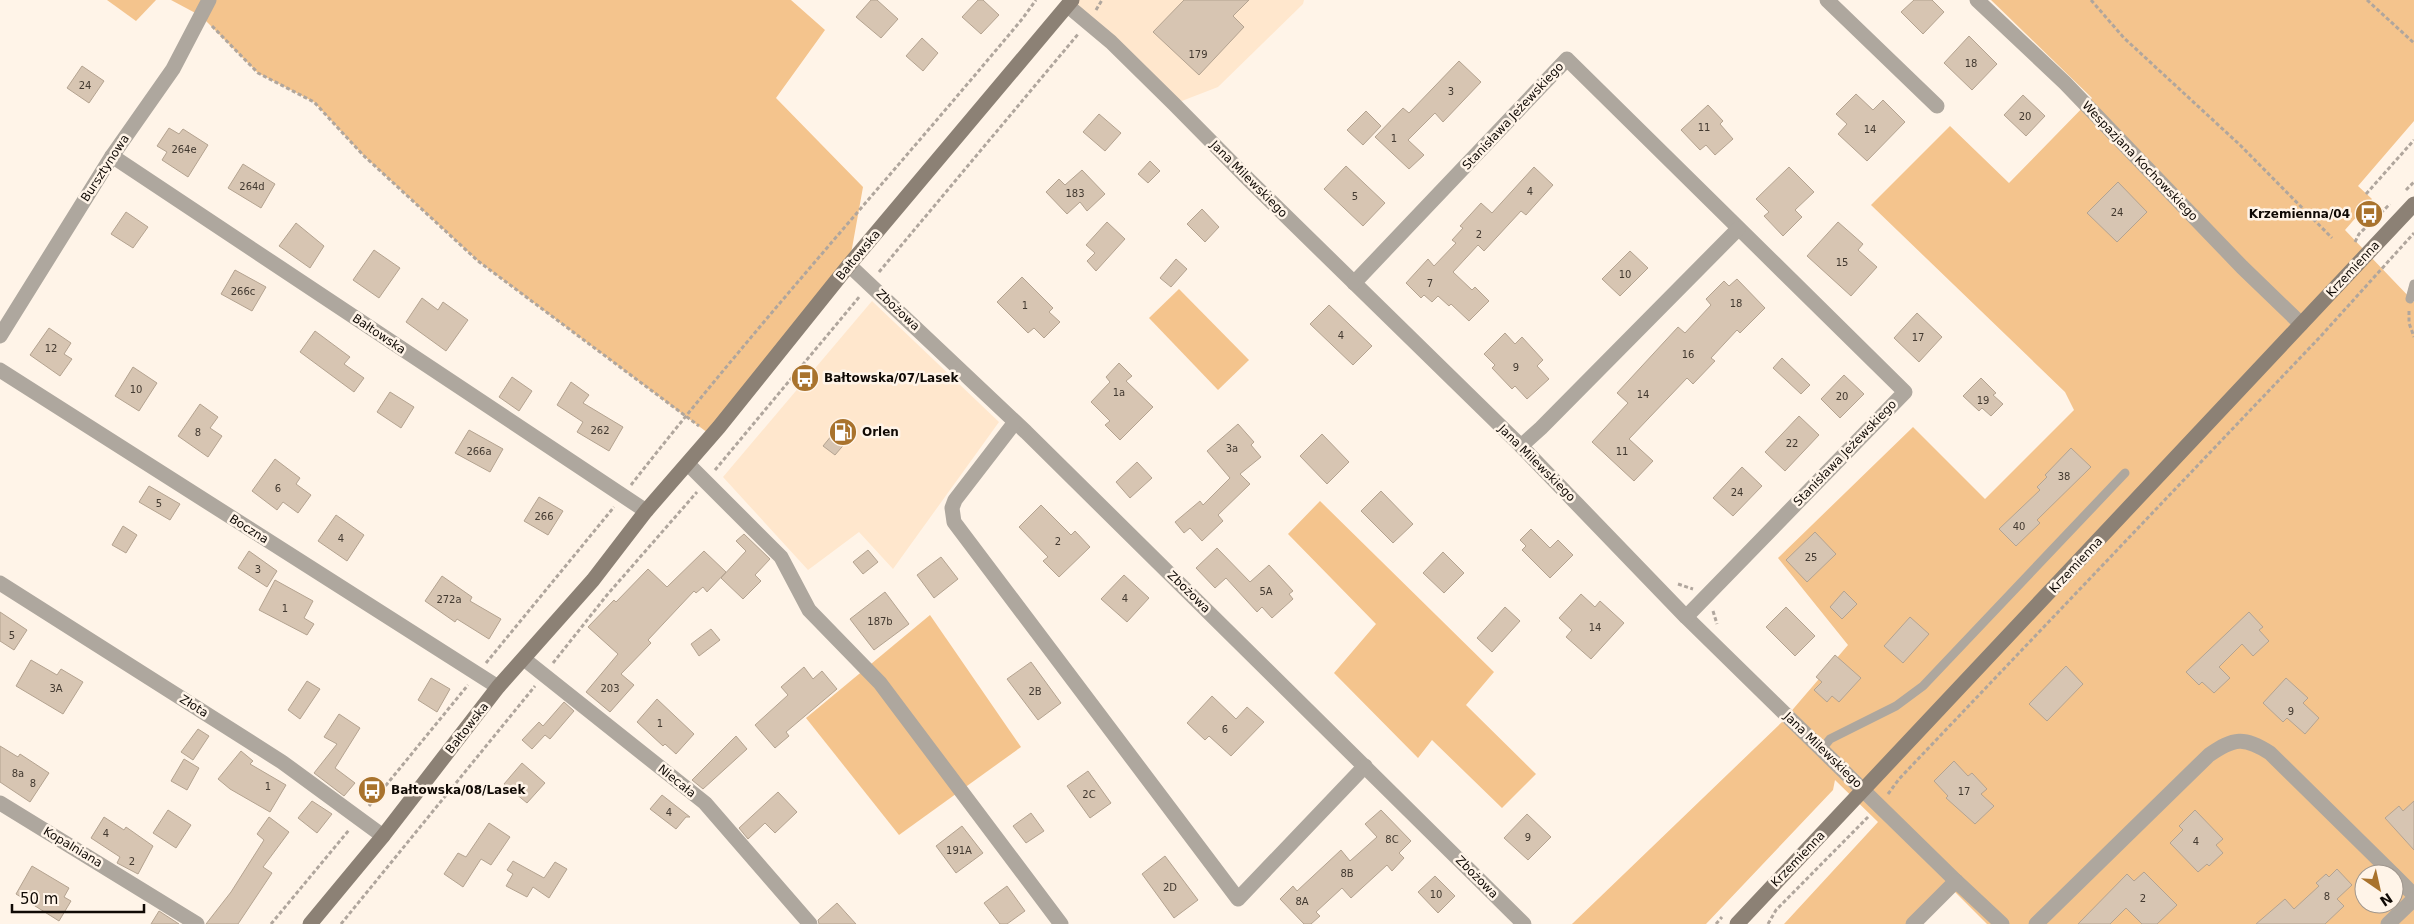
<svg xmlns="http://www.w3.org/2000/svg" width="2414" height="924" viewBox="0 0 2414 924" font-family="'DejaVu Sans',sans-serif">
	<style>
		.built { fill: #ffe7cd }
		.green { fill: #f4c48d; fill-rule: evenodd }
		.building { fill: #d7c5b2; stroke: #b4a390 }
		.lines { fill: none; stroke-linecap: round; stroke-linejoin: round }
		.path { stroke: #b0a69d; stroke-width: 3; stroke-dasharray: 4 2.5; stroke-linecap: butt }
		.service { stroke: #aea79e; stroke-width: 9 }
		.minor { stroke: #aea79e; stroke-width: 15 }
		.secondary { stroke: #8c8175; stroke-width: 15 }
		.labels { text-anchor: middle; stroke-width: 5; stroke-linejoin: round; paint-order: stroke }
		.number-label { font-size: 10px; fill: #423930 }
		.street-label { font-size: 12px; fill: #100a05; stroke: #fff4e8 }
		.poi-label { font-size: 12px; font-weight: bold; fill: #100a05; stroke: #fff4e8; text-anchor: start }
	</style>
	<rect width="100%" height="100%" fill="#fff4e8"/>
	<g class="built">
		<polygon points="1072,0 1304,0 1303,4 1218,87 1174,104"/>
		<polygon points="872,301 999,422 893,569 859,532 808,570 723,477"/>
	</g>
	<g class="green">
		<polygon points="107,0 156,0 136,21"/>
		<polygon points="171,0 791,0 825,30 776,98 863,187 849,265 712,436 478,261 363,155 314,102 258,73 201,16"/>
		<path d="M1991,0h423v121l-56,65 14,13 -27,31 69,72v622h-427l-40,-40 -41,40h-122l94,-102 -43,-42 -2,10 -127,134h-134l210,-202 66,-77 -70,-87 135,-131 72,72 89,-89 -9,-18 -194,-187 79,-79 59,57 83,-85zM2364,874h30v30h-30z"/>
		<polygon points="1179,289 1249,360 1218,390 1149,318"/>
		<polygon points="1320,501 1494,672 1466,705 1536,774 1502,808 1432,740 1418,758 1334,673 1376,624 1288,534"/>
		<polygon points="930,615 1021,747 899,835 806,718"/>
	</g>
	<g class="building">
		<polygon points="871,0 877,0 898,19 881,38 856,17"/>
		<polygon points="978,0 983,0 999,15 981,34 962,17"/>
		<polygon points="1184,0 1249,0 1233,16 1244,27 1199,75 1153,32"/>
		<polygon points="1914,0 1932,0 1944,12 1923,34 1901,12"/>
		<polygon points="1969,36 1997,64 1972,90 1944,63"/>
		<polygon points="922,38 938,53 923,71 906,56"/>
		<polygon points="1459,61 1481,82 1443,122 1435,113 1408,140 1424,155 1409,169 1375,137 1403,108 1409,113"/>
		<polygon points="82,66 104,81 89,103 67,88"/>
		<polygon points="1856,94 1873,110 1883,100 1905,122 1867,161 1838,134 1847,124 1836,114"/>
		<polygon points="2023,95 2045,116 2026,136 2004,115"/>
		<polygon points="1708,105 1723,121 1720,124 1733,139 1715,155 1706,145 1700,150 1681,130"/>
		<polygon points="1366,111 1381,126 1363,145 1347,130"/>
		<polygon points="1099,114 1121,133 1105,151 1083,132"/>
		<polygon points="169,128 179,134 183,129 208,145 188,177 162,160 167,152 157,146"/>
		<polygon points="1150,161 1160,171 1148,183 1138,174"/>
		<polygon points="243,164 275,184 261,208 228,188"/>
		<polygon points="1346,166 1385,203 1363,226 1324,189"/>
		<polygon points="1534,167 1553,185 1526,215 1521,211 1484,251 1478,245 1453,272 1472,290 1475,287 1489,301 1469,321 1451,304 1449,306 1438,296 1432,302 1424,295 1421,298 1406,283 1428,259 1434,266 1456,243 1452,240 1463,228 1460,226 1481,203 1492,213"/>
		<polygon points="1789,167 1814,192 1795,210 1802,217 1783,236 1764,216 1769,212 1756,199"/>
		<polygon points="1082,170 1105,194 1087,211 1080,202 1067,214 1046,192 1059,179 1065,185"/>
		<polygon points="2118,182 2147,212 2117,242 2087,213"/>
		<polygon points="1202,209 1219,227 1205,242 1187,224"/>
		<polygon points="126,212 148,227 133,248 111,234"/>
		<polygon points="1107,222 1125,239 1096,271 1087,261 1095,253 1086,245"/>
		<polygon points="1838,222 1863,244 1858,250 1877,267 1851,296 1807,256"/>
		<polygon points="296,223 324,246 310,268 279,246"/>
		<polygon points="374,250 400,268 379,298 353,280"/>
		<polygon points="1630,251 1648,268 1620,296 1602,279"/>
		<polygon points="1176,259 1187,269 1171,287 1160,278"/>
		<polygon points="235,270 266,287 252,311 221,294"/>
		<polygon points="1022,277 1053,308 1049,312 1060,322 1044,338 1034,328 1028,333 997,302"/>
		<polygon points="1737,279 1765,308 1740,333 1737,330 1711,358 1715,361 1693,384 1687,378 1629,439 1653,461 1634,481 1592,442 1628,403 1617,393 1678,327 1685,333 1711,305 1706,299 1724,281 1729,286"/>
		<polygon points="422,298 438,310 443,302 468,320 446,351 406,322"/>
		<polygon points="1329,305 1372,346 1353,365 1310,324"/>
		<polygon points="1917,313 1942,337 1919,362 1894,338"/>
		<polygon points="49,328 71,343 64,354 72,359 60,376 30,355"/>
		<polygon points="315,331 350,357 344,364 364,378 354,392 300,352"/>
		<polygon points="1505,333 1515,344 1522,337 1543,360 1537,366 1549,379 1527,399 1515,386 1512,389 1492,368 1495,365 1484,354"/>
		<polygon points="1782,358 1810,385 1801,394 1773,368"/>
		<polygon points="1119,363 1132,376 1126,381 1153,407 1120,440 1105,425 1110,421 1091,402 1110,382 1106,377"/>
		<polygon points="133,367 157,383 139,411 115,396"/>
		<polygon points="1844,375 1864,394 1840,418 1821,399"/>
		<polygon points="512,377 532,391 519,411 499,397"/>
		<polygon points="1981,378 1996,393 1993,395 2003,404 1991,416 1982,408 1979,411 1963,396"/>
		<polygon points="571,382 589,395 583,403 623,427 609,451 577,432 583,422 557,405"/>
		<polygon points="390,392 414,407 401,428 377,412"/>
		<polygon points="200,404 218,417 210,428 222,436 208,457 178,436"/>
		<polygon points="1799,416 1819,435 1785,471 1765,452"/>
		<polygon points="841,424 853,434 835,455 823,446"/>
		<polygon points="1238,424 1254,442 1251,445 1261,457 1240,474 1250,484 1218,515 1223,521 1202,541 1190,528 1184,533 1175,522 1200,501 1203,505 1230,478 1207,451"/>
		<polygon points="469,430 503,449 490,472 455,453"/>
		<polygon points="1322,434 1349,462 1327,484 1300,456"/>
		<polygon points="2071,448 2091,467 2037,520 2040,523 2016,546 1999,529 2040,490 2037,487 2047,477 2045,475"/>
		<polygon points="275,459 300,478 296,484 311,495 298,513 283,502 277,510 252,491"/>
		<polygon points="1137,462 1152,478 1130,498 1116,482"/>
		<polygon points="1742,467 1762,486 1733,516 1713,498"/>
		<polygon points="149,486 180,504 170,520 139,502"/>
		<polygon points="1381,491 1413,524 1393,543 1361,511"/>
		<polygon points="539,497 563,511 548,535 524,521"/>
		<polygon points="1041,505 1071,535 1075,531 1090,547 1059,577 1043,561 1048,557 1019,527"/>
		<polygon points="336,515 364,535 347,561 318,541"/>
		<polygon points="123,526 137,535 126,553 112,545"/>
		<polygon points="1531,529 1550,548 1558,540 1573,555 1550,578 1522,550 1526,546 1520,540"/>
		<polygon points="1815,532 1836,554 1807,582 1786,560"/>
		<polygon points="744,534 770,559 755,575 761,581 743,599 721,578 746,551 736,541"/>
		<polygon points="1217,548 1250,582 1269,565 1293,591 1289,594 1293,599 1272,618 1262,607 1257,612 1226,578 1215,588 1196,568"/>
		<polygon points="868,550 878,562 863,574 853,562"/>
		<polygon points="249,551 277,571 267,587 238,568"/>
		<polygon points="704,551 726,572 707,592 703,587 696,593 694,591 648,640 651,643 621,674 634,685 610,712 586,692 618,654 588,627 614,600 616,602 648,569 667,587"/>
		<polygon points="1443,552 1464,573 1444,593 1423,573"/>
		<polygon points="941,557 958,579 934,598 917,575"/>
		<polygon points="1124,575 1149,598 1127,622 1101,599"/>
		<polygon points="442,576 472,597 470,601 501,619 489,639 457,619 455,622 425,601"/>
		<polygon points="275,580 313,601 304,618 314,624 307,635 259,610"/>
		<polygon points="1844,591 1857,604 1842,619 1830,607"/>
		<polygon points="885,592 909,624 874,650 850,619"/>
		<polygon points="1581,594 1595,607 1600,601 1624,623 1591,659 1566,637 1572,630 1559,618"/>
		<polygon points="1505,607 1520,621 1492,652 1477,638"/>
		<polygon points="1786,607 1815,636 1795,656 1766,627"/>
		<polygon points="0,612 27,630 14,650 0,641"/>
		<polygon points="2249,612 2263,627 2259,630 2269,641 2253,656 2242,644 2219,667 2230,678 2214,693 2202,682 2199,685 2186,672"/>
		<polygon points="1910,617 1929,634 1903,663 1884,646"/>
		<polygon points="711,629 720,640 699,656 691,644"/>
		<polygon points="1835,655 1861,678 1839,702 1832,696 1827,702 1814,690 1822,682 1816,677"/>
		<polygon points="31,660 57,675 61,669 83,682 63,714 16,686"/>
		<polygon points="1031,662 1061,703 1038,720 1007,679"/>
		<polygon points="2066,666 2083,684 2047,721 2029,704"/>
		<polygon points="804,667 813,679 822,671 837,689 786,732 789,736 775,748 755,725 788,695 781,687"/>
		<polygon points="431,678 450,689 437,712 418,700"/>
		<polygon points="2286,678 2308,698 2303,703 2319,718 2305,734 2287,718 2283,722 2263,703"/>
		<polygon points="307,681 320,689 300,719 288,710"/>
		<polygon points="1212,696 1236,719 1247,707 1264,722 1231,756 1209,736 1205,740 1187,723"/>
		<polygon points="657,699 694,734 676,754 665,744 663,746 637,722"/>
		<polygon points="564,702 574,711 550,739 545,735 532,749 522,740 539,722 543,726"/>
		<polygon points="339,714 360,728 335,768 355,783 344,796 314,773 337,744 324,737"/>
		<polygon points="198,729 209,736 193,760 181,752"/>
		<polygon points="736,736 747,749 703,789 692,780"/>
		<polygon points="0,746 18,757 20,754 49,773 30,802 0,782"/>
		<polygon points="241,751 253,761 250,764 286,785 270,812 230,789 218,779"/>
		<polygon points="184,759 199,768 187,790 171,781"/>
		<polygon points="1954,761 1968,776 1972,773 1987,789 1981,794 1994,806 1975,824 1946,798 1948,796 1934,781"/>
		<polygon points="522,763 545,783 527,803 504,784"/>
		<polygon points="1088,771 1111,803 1090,818 1067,786"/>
		<polygon points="778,792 797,812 775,833 765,823 748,839 739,828"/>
		<polygon points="662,795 690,817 686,817 676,829 650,809"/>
		<polygon points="312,801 332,814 317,833 298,818"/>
		<polygon points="2414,801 2414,850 2385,818 2399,806 2403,811"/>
		<polygon points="168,810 191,825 176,848 153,833"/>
		<polygon points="1381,810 1411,841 1399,853 1404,858 1392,871 1387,865 1351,898 1342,888 1316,912 1320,916 1311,924 1304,924 1280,899 1293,886 1297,891 1341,850 1350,861 1377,837 1365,824"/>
		<polygon points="2195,810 2223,839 2216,845 2223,853 2209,866 2207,864 2198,872 2170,843 2183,830 2179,826"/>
		<polygon points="1031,813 1044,831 1026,843 1013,826"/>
		<polygon points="1527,814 1551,837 1528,860 1504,838"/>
		<polygon points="104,817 124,830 126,827 153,846 138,874 117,863 120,857 91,838"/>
		<polygon points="269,817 289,832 263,867 272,873 238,924 206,924 231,892 264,840 257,834"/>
		<polygon points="489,823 510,837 491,865 481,859 463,887 444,874 458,853 466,857"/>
		<polygon points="962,826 983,853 956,873 936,846"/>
		<polygon points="1165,856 1198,900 1174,918 1142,874"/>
		<polygon points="513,861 544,878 555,862 567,869 549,898 533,887 527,897 506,886 513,874 507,870"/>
		<polygon points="32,866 69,888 64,897 71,901 59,921 16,894"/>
		<polygon points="2337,869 2352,885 2337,899 2344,906 2325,924 2256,924 2285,899 2294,909 2319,886 2316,883 2326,874 2329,877"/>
		<polygon points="2144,872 2177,905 2157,924 2142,924 2126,908 2110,924 2078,924 2127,874 2134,881"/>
		<polygon points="1435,876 1455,896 1438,913 1418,892"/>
		<polygon points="1007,886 1025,911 1007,924 1000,924 984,903"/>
		<polygon points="837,903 856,924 819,924 818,920"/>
		<polygon points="159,911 179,924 151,924"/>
	</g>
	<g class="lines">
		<g class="path">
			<polyline points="2091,0 2124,38 2240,145 2332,238"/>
			<polyline points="2367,0 2414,43"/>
			<polyline points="1096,10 1102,0"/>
			<polyline points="212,26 258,73 314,102 363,155 478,261 699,426"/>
			<polyline points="2406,190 2414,182"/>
			<polyline points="2366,194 2414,140"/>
			<polyline points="2355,242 2359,234 2390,204"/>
			<polyline points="879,272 1079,33"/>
			<polyline points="2409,311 2409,323 2414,337"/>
			<polyline points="715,470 860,296"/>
			<path d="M631,485c125,-160 262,-311 392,-467l13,-18"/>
			<polyline points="1678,584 1693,589"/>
			<polyline points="1713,611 1717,624"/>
			<polyline points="486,663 614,507"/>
			<polyline points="553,663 607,595 697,492"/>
			<polyline points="1888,794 1899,779 2320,337 2414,233"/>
			<polyline points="369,806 468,685"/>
			<polyline points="271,924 349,830"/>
			<polyline points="341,924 535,686"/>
			<polyline points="1716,924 1722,917"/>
			<polyline points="1768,924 1776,910 1869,816"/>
		</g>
		<g class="service">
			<polyline points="2410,299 2414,284"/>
			<polyline points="1822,749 1830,739 1896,706 1923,686 2125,473"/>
		</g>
		<g class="minor">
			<polyline points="1827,0 1937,106"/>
			<polyline points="1977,0 2065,83 2242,267 2301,324"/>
			<polyline points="1068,6 1111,42 1174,104 1250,181 1521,446 1686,617 1956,881 2002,924"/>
			<polyline points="112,156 646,511"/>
			<polyline points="849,265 1026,432 1524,924"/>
			<polyline points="1354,283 1567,59 1905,392 1686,617"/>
			<polyline points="0,336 112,156 173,69 209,0"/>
			<polyline points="0,370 498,687"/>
			<polyline points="1015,422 955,500 952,508 954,522 1238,899 1365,766"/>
			<polyline points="1521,446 1541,428 1738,229"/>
			<polyline points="688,464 781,557 809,610 880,683 1061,924"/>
			<polyline points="0,583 282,762 383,836"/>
			<polyline points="524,659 705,803 810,924"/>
			<polyline points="0,803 197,924"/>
			<polyline points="2394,875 2414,895"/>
			<polyline points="1913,924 1956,881"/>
			<path d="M2036,924l173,-169c25,-17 35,-19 61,-2l123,121"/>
			<polyline points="2388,924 2414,899"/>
		</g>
		<g class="secondary">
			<polyline points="310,924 383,836 498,687 593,580 646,511 719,427 849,265 1072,0"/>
			<polyline points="1737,924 2414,204"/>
		</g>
	</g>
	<defs>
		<symbol id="bus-disc" viewBox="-11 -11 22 22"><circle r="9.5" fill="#a9732d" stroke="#fff4e8"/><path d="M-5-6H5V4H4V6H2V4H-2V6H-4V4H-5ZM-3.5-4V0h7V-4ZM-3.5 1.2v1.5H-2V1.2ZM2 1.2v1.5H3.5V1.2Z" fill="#fff"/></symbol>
		<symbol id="fuel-disc" viewBox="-11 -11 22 22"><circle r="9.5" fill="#a9732d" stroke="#fff4e8"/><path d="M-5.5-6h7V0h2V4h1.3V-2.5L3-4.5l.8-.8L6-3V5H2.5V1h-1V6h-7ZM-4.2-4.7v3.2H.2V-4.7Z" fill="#fff"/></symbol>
	</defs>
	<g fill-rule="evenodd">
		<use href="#bus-disc" x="2353" y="198" width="32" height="32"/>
		<use href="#bus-disc" x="789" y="362" width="32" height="32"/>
		<use href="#fuel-disc" x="827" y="416" width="32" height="32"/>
		<use href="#bus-disc" x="356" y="774" width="32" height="32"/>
	</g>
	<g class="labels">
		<g class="number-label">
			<text x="1198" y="58">179</text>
			<text x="1971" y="67">18</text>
			<text x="85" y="89">24</text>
			<text x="1451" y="95">3</text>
			<text x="2025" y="120">20</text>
			<text x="1704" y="131">11</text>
			<text x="1870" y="133">14</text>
			<text x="1394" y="142">1</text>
			<text x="184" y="153">264e</text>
			<text x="252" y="190">264d</text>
			<text x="1530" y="195">4</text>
			<text x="1075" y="197">183</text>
			<text x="1355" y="200">5</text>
			<text x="2117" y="216">24</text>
			<text x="1479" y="238">2</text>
			<text x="1842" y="266">15</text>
			<text x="1625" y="278">10</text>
			<text x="1430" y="287">7</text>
			<text x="243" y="295">266c</text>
			<text x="1736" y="307">18</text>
			<text x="1025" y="309">1</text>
			<text x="1341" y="339">4</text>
			<text x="1918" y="341">17</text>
			<text x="51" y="352">12</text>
			<text x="1688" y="358">16</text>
			<text x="1516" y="371">9</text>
			<text x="136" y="393">10</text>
			<text x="1119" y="396">1a</text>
			<text x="1643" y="398">14</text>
			<text x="1842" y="400">20</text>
			<text x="1983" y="404">19</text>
			<text x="600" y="434">262</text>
			<text x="198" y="436">8</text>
			<text x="1792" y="447">22</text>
			<text x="1232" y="452">3a</text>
			<text x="479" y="455">266a</text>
			<text x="1622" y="455">11</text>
			<text x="2064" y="480">38</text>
			<text x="278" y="492">6</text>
			<text x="1737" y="496">24</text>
			<text x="159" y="507">5</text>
			<text x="544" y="520">266</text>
			<text x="2019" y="530">40</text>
			<text x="341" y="542">4</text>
			<text x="1058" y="545">2</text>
			<text x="1811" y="561">25</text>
			<text x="258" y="573">3</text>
			<text x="1266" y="595">5A</text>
			<text x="1125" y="602">4</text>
			<text x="449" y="603">272a</text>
			<text x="285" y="612">1</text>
			<text x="880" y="625">187b</text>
			<text x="1595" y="631">14</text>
			<text x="12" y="639">5</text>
			<text x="56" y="692">3A</text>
			<text x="610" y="692">203</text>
			<text x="1035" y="695">2B</text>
			<text x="2291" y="715">9</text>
			<text x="660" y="727">1</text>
			<text x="1225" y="733">6</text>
			<text x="18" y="777">8a</text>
			<text x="33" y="787">8</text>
			<text x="268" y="790">1</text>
			<text x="1964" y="795">17</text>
			<text x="1089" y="798">2C</text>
			<text x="669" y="816">4</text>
			<text x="106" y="837">4</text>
			<text x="1528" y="841">9</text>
			<text x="1392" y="843">8C</text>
			<text x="2196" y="845">4</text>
			<text x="959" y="854">191A</text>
			<text x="132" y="865">2</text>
			<text x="1347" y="877">8B</text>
			<text x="1170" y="891">2D</text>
			<text x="1436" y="898">10</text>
			<text x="2327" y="900">8</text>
			<text x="2143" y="902">2</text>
			<text x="1302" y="905">8A</text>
		</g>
		<g class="street-label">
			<text transform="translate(1513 116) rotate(-47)" y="4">Stanisława Jeżewskiego</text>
			<text transform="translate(2140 161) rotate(46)" y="4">Wespazjana Kochowskiego</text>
			<text transform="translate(105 168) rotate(-57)" y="4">Bursztynowa</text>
			<text transform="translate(1249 179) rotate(45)" y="4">Jana Milewskiego</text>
			<text transform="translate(858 255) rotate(-50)" y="4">Bałtowska</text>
			<text transform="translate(2353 269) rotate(-47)" y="4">Krzemienna</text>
			<text transform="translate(898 310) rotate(43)" y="4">Zbożowa</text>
			<text transform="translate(379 334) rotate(34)" y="4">Bałtowska</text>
			<text transform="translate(1845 453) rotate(-46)" y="4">Stanisława Jeżewskiego</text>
			<text transform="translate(1537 463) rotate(45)" y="4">Jana Milewskiego</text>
			<text transform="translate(249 529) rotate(32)" y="4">Boczna</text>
			<text transform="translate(2076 565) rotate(-47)" y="4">Krzemienna</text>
			<text transform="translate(1189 592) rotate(44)" y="4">Zbożowa</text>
			<text transform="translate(194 706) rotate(32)" y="4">Złota</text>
			<text transform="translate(467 728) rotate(-52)" y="4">Bałtowska</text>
			<text transform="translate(1823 750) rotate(44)" y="4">Jana Milewskiego</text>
			<text transform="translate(677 781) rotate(39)" y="4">Niecała</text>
			<text transform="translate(73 847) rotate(31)" y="4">Kopalniana</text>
			<text transform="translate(1798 859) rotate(-46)" y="4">Krzemienna</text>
			<text transform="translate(1477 877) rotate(45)" y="4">Zbożowa</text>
		</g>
		<g class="poi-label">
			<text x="2350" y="218" text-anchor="end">Krzemienna/04</text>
			<text x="824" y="382">Bałtowska/07/Lasek</text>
			<text x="862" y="436">Orlen</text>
			<text x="391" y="794">Bałtowska/08/Lasek</text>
		</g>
	</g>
	<g transform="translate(2379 889) rotate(146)"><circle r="24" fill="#fff4e8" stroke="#9f968d"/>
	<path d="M0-4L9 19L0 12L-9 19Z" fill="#a9732d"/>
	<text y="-8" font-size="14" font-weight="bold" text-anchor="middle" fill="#100a05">N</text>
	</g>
	<path d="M12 904v8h132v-8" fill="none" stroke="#100a05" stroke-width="2.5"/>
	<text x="20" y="904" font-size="15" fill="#100a05" stroke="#fff4e8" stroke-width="4" paint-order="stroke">50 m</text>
</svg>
